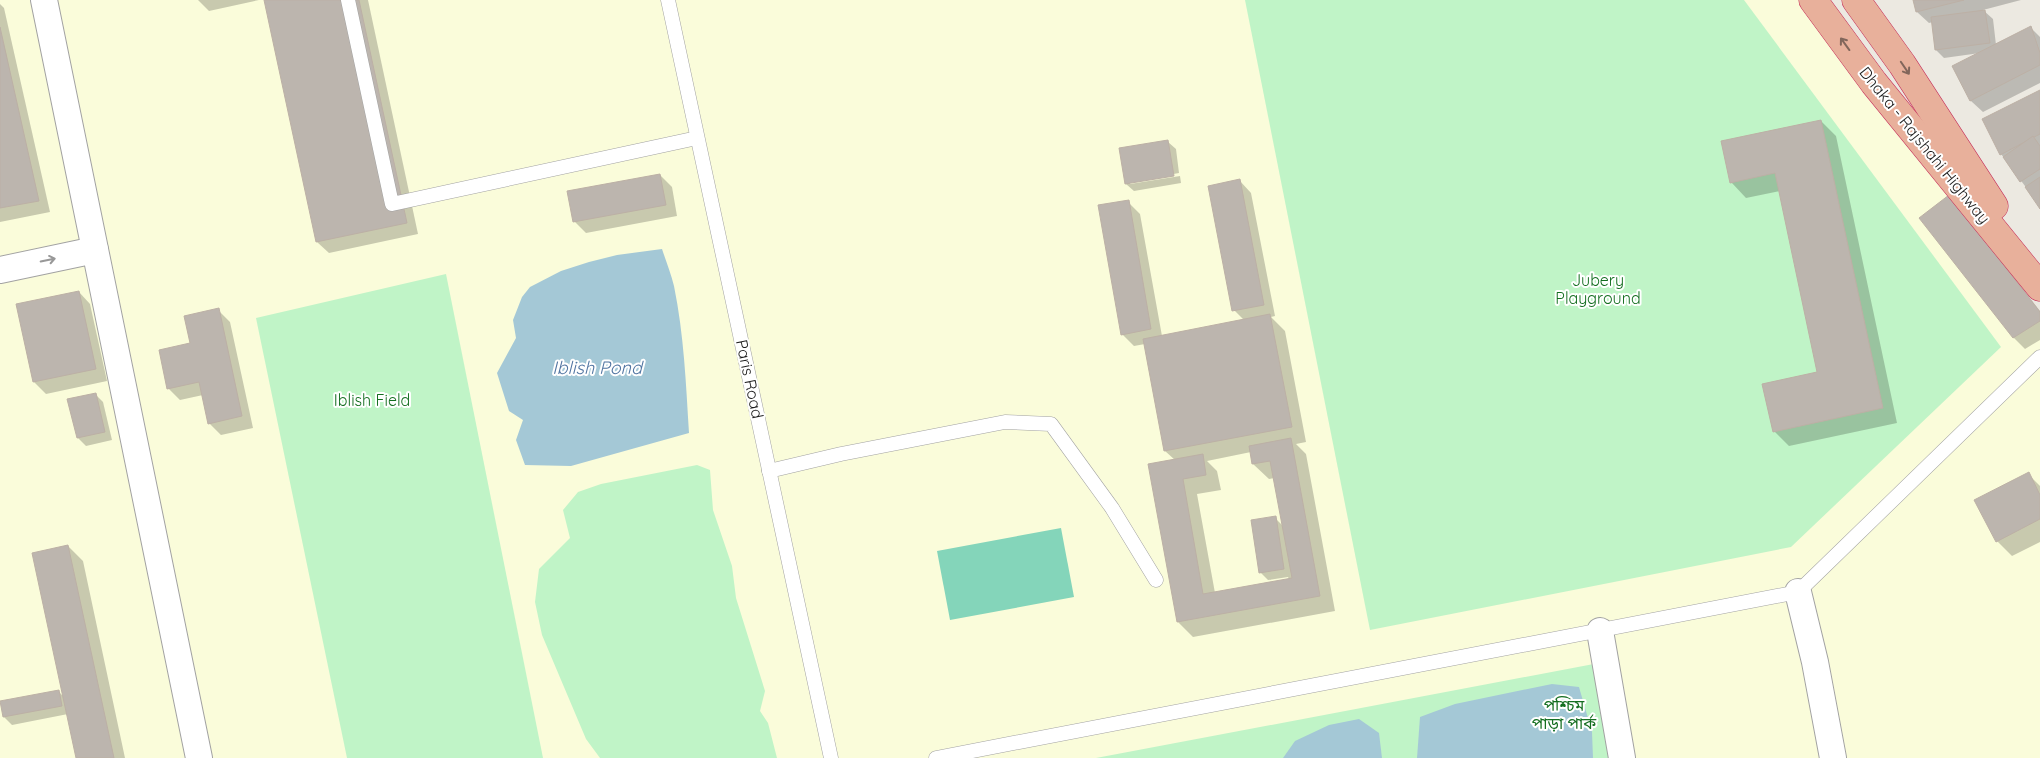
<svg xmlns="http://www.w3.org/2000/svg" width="2040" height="758" viewBox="0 0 2040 758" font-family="Quicksand,'Noto Sans Bengali',sans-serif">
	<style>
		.education { fill: #fafcda }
		.park { fill: #c0f4c7 }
		.pitch { fill: #84d5ba }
		.water { fill: #a4c8d6 }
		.shadow { fill: #0003; fill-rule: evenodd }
		.building { fill: #bcb5ae; stroke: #bcb0a5 }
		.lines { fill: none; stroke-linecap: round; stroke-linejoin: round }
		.service-casing { stroke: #a2a2a2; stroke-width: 15 }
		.minor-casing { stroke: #a2a2a2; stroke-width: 28 }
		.trunk-casing { stroke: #c6315c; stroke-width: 29 }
		.service { stroke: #fff; stroke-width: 14 }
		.minor { stroke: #fff; stroke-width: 26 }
		.trunk { stroke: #e8b09b; stroke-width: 28 }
		.oneway { stroke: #82665b }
		.oneway2 { stroke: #989898 }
		.labels { text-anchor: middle; stroke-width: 4; stroke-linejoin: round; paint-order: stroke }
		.street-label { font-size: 16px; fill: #1b1b1b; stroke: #fff }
		.park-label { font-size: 16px; fill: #146e20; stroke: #fff }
		.water-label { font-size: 18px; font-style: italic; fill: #5074a1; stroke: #fff }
	</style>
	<rect width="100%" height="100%" fill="#ece9e1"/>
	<polygon class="education" points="0,0 1807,0 1918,153 2040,312 2040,758 0,758"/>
	<g class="park">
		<polygon points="1245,0 1744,0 2001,347 1791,547 1370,630"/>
		<polygon points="446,274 543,758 347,758 256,318"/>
		<polygon points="697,465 710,470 713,510 732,566 736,598 765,691 760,711 768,723 777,758 600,758 586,739 542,635 535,602 539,569 570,538 563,510 578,492 601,484"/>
		<polygon points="1599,663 1617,758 1096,758"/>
	</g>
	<polygon class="pitch" points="1061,528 1074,597 950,620 937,551"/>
	<g class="water">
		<path d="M662,249c4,12 9,25 12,37 10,49 12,98 15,147l-118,33 -46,-1 -9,-25 7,-20 -14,-9 -12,-38 19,-35 -3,-18 9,-23 8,-10 31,-16 28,-9 28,-7z"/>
		<polygon points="1552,684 1579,687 1592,732 1593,758 1417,758 1420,717 1455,704"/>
		<polygon points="1359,719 1379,733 1382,758 1283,758 1295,741 1329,725"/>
	</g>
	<g class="shadow">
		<polygon points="198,0 259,0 209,11"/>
		<polygon points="265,0 368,0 418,234 329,253 317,242"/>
		<polygon points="1914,0 2021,0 1983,10 1993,19 1996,45 2031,28 2040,37 2040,83 1983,112 1971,101 1954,66 1980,53 1944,58 1936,50 1933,22 1929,23 1917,12"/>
		<polygon points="0,4 4,8 50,212 0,222"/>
		<polygon points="2040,91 2040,206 2001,154"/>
		<polygon points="1821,121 1836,136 1897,423 1789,446 1774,431 1818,373 1780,191 1746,198 1731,182"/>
		<polygon points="1168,142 1176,149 1179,173 1130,182 1130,184 1180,176 1181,183 1134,191 1126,184"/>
		<polygon points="660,175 672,187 677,216 586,233 574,221"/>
		<path d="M1240,181l11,12 24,123 -4,1 14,14 21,111 -10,2 10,10 29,157 -142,26 -15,-15 -3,-162 -10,-9 -20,-107 -11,2 -12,-12 6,-132 12,12 22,122 82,-16 -10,-10zM1251,452l2,12 16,15 6,-1 8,48 -8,-8 -15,54 8,8 20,-3 1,2 -74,14 -18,-99 24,-4 -4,-19 -10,-10z"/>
		<polygon points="1960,208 2040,311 2040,340 2025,349 2014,338"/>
		<polygon points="79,292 90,304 107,381 46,394 34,382"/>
		<polygon points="218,310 230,322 253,428 221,435 209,423 203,395 180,400 168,388"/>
		<polygon points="95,394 103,402 112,440 86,446 78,438 69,400"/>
		<polygon points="2028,474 2040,486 2040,542 2012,556 1997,541"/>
		<polygon points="68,546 83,561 125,758 78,758 68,714 12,725 4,717 58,691 65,698"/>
	</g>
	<g class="building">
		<polygon points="264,0 359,0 407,223 316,242"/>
		<polygon points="1913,0 1964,0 1916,12"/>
		<polygon points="1985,10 1990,43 1935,50 1931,17"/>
		<polygon points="2031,26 2040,53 2040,65 1970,101 1952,66"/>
		<polygon points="0,27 39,201 0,208"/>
		<polygon points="2040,90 2040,134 2000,155 1982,119"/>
		<polygon points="1821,120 1883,408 1773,432 1762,384 1817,372 1775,173 1730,183 1721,141"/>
		<polygon points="2033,136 2040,146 2040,169 2020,182 2003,157"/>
		<polygon points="1168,140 1174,176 1125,184 1119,148"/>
		<polygon points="660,174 666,205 573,222 567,191"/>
		<polygon points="2040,177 2040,209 2025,187"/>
		<polygon points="1240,179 1264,305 1232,311 1208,186"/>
		<polygon points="1949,195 2040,312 2040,321 2013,338 1919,218"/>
		<polygon points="1129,200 1151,329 1121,335 1098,205"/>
		<polygon points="79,291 96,369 33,382 16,304"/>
		<polygon points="219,308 242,416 208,424 199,382 167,389 159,350 190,343 184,316"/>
		<polygon points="1270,314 1292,427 1164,451 1143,339"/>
		<polygon points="96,393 105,432 77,438 67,399"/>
		<polygon points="1291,438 1320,596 1177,622 1148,464 1203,454 1206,475 1183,479 1203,594 1292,578 1270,461 1252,464 1249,446"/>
		<polygon points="2029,472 2040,495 2040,519 1996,542 1974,500"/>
		<polygon points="1276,516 1284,569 1259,573 1251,520"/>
		<polygon points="68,545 114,758 76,758 32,553"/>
		<polygon points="59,690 62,706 3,717 0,701"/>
	</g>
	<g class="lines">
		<defs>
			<g id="service">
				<polyline points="348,0 392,204 697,138"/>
				<polyline points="668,0 831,758"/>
				<polyline points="769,471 841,454 1005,422 1051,424 1112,508 1156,580"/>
				<polyline points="936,758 1798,592 2040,357"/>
			</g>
			<g id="minor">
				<polyline points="44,0 199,758"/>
				<polyline points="0,270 95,250"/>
				<polyline points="1798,592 1815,662 1833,758"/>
				<polyline points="1600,631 1622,758"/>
			</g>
			<g id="trunk">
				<polyline points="1813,0 1874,83 2040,287"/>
				<polyline points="1856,0 1902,64 1994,206"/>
			</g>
		</defs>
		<use href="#service" class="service-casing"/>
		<use href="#minor" class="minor-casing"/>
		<use href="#trunk" class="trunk-casing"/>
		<use href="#service" class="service"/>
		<use href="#minor" class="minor"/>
		<use href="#trunk" class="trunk"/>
	</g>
	<defs><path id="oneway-shaft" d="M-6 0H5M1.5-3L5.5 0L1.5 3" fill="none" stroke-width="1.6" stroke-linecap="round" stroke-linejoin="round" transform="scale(1.25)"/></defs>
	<g class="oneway">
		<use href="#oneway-shaft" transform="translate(1845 44) rotate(-126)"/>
		<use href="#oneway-shaft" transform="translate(1905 68) rotate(56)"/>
	</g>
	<use class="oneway2" href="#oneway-shaft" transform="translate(48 260) rotate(-12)"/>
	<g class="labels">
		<g class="street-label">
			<text transform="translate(1925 145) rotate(51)" y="6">Dhaka - Rajshahi Highway</text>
			<text transform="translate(750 379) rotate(78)" y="6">Paris Road</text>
		</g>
		<g class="park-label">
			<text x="1598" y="286">Jubery<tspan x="1598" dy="18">Playground</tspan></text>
			<text x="372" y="406">Iblish Field</text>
			<text x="1564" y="711">পশ্চিম<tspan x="1564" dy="18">পাড়া পার্ক</tspan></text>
		</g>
		<g class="water-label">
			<text x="597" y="374">Iblish Pond</text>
		</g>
	</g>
</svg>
